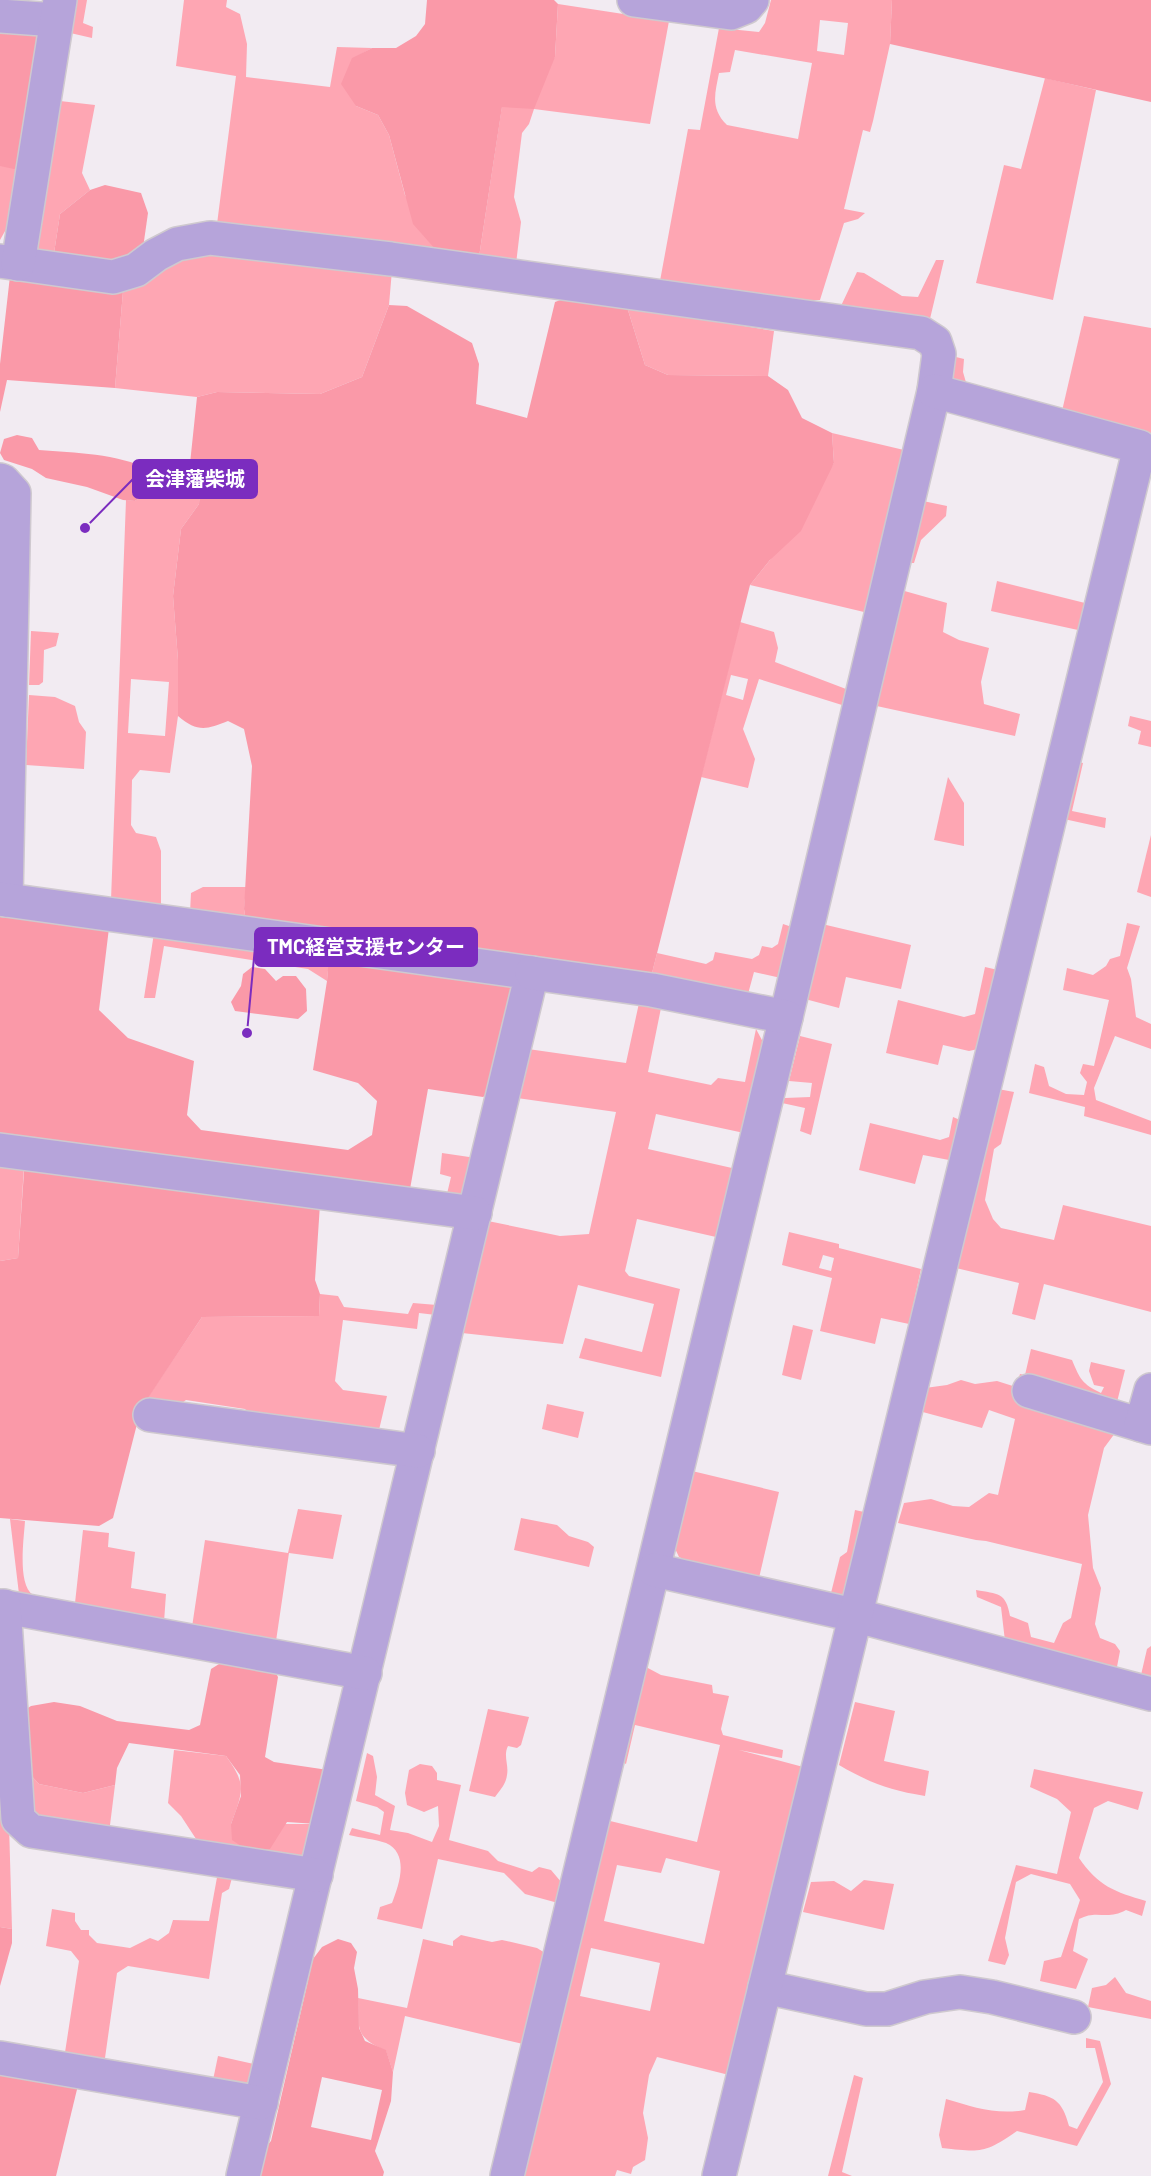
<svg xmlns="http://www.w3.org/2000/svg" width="1151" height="2176" viewBox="0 0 1151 2176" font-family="Barlow,'Noto Sans JP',sans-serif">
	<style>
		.green { fill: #fea6b3; fill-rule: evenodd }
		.forest { fill: #fa99a8; fill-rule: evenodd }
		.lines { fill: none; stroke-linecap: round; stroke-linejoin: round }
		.minor-casing { stroke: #cfc9cf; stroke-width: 36 }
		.minor { stroke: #b6a4da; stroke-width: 33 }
		.leader { fill: none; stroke: #7b2cbf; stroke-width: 2 }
		.callout-dot { fill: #7b2cbf; stroke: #f2ebf2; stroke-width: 2 }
		.callout { fill: #7b2cbf; stroke: #7b2cbf; stroke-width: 2 }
		.callout-label { font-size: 20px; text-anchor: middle; font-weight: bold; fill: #fff }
	</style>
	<rect width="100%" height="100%" fill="#f2ebf2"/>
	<g class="green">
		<polygon points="73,0 87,0 83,23 93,27 92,38 66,32"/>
		<polygon points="184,0 227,0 226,7 240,14 247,44 246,77 330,87 337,47 372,48 352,59 356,106 378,115 389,135 405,195 436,250 217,224 236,76 176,66"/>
		<path d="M771,0h121l-2,44 -17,77 -3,11 -7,-2 -19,79 21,4 -7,6 -14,4 -24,77h-16l-144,-19 28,-152 12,1 19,-102 40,4 6,-9zM820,20l28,3 -4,32 -27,-4zM735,50l77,13 -14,76 -71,-14c-17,-17 -12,-31 -8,-52l11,-1z"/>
		<polygon points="558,4 669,21 650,124 534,109 529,124 522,133 514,197 521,222 516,264 479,257 502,106 555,57"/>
		<polygon points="0,32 18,34 35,59 9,224 0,240"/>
		<polygon points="1045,78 1096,90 1053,300 976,283 1004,165 1021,169"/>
		<polygon points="60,101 95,105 82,173 90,190 60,214 54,253 39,257 31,247"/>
		<polygon points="190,252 392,270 389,305 362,377 320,394 217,392 197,397 115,388 123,291"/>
		<polygon points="936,260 944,260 929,323 840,308 857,272 864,273 902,296 918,297"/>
		<polygon points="627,307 774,331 768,376 668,375 645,365"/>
		<polygon points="1084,316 1151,328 1151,435 1062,411"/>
		<polygon points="956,357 964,359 963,372 967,386 955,384 952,370"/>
		<polygon points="832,433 904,450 864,612 750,585 770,560 834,463"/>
		<path d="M150,470l39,3 11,16 -1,15 -18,25 -8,67 5,64v56l-8,57 -30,-3 -8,10 -1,45 5,8 20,4 5,14v56l-50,-7 15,-400 9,1 12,-9zM131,679l38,3 -4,54 -37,-3z"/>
		<polygon points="923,501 947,506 946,516 921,540 914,563 907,563"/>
		<polygon points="997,581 1085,603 1078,630 991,611"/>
		<polygon points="901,590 947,603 943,632 959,640 989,648 981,682 984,704 1020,714 1015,736 872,705"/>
		<path d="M740,622l34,10 4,16 -3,14 71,27 -4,16 -83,-26 -16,50 12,30 -7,29 -47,-11zM731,675l17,4 -5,21 -17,-5z"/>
		<polygon points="31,631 59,633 56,646 44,650 43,682 39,685 29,685"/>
		<polygon points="29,695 55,697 75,706 79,722 86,732 84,769 26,765"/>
		<polygon points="1130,716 1151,721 1151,747 1138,744 1141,731 1128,726"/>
		<polygon points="1078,762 1083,763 1072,811 1106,818 1105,828 1064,819"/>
		<polygon points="948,777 964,803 964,846 934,840"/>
		<polygon points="1151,835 1151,897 1137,892"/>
		<polygon points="203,887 246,887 244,909 246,921 190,913 191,893"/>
		<polygon points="1127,923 1140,926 1127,968 1131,979 1136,1017 1151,1024 1151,1049 1115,1036 1094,1088 1096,1100 1151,1121 1151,1135 1084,1116 1085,1107 1029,1093 1035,1064 1044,1067 1049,1086 1066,1094 1084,1095 1087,1082 1080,1073 1083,1064 1094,1066 1109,1000 1063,990 1067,968 1093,975 1106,966 1110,959 1120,956"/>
		<polygon points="783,924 792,927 781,978 754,972 748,994 650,981 657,953 706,964 713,960 715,952 752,959 759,955 762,946 772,948 778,944"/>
		<polygon points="822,924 911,945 901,989 846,977 839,1008 805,999"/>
		<polygon points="154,933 329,959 327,981 308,969 164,946 155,998 144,998"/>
		<polygon points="985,967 998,970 978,1049 969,1051 943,1045 938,1065 886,1053 898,1000 964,1017 975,1014"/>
		<polygon points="639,1003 661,1008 648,1072 711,1085 718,1078 745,1082 756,1029 763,1042 744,1133 656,1114 648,1149 732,1168 716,1237 637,1219 625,1271 629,1276 680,1289 661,1377 579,1358 585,1338 642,1352 654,1304 578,1285 563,1344 462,1333 488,1221 560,1236 589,1234 616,1112 517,1098 528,1049 626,1063"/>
		<polygon points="800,1036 832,1044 811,1135 800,1131 805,1108 782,1103 785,1098 810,1097 812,1083 789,1081"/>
		<polygon points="998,1089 1014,1092 1001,1144 994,1149 985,1200 993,1219 1001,1228 1054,1240 1063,1205 1151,1226 1151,1312 1044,1284 1035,1320 1012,1314 1019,1283 956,1268"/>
		<polygon points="953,1117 960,1120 949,1160 923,1155 915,1184 859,1170 870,1123 940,1140 949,1137"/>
		<polygon points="442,1153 476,1158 468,1194 446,1198 451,1177 440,1174"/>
		<polygon points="0,1165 24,1167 18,1258 0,1261"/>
		<path d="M789,1232l50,12v4l82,21 -12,55 -28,-6 -6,26 -55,-13 12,-53 -50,-13zM823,1255l11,3 -3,13 -12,-3z"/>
		<polygon points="320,1294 338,1296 344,1307 408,1314 413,1303 437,1305 436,1315 419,1313 417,1329 343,1320 335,1381 343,1390 387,1396 379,1430 252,1417 245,1409 186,1400 176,1407 144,1403 202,1317 319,1316"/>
		<polygon points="793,1325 813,1330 801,1380 782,1375"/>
		<path d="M1031,1349l41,11c8,19 10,24 29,33l3,-6 -10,-2 -5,-14 2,-9 34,8 -8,32 1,27 -14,19 -16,67 5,53 8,20 -6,36 5,14 15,6 5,7 -4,21 -111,-31 -4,-34 -24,-10 -1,-7c22,4 30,2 34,26l18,7 3,14 23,6 9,-20 8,-5 11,-54 -96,-23 -10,-1 -78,-17 6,-20 27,-4 22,7 16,1 20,-14 9,2 17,-76 -26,-9 -7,18 -63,-17 6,-23 22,-3 14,-5 14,4 22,-3 19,6 4,-13 5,1z"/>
		<polygon points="547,1404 584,1412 578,1438 542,1429"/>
		<polygon points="688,1470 779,1492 759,1578 691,1563 679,1557 672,1542"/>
		<polygon points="298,1509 342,1515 333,1559 289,1553 276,1641 192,1627 205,1540 288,1553"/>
		<polygon points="855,1510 864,1512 850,1594 841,1597 831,1593 840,1557 847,1552"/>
		<polygon points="521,1518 557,1525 569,1536 588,1542 594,1547 589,1567 514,1550"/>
		<path d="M10,1519l15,2c-1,17 -8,63 8,74 10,8 30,6 42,8l8,-73 26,3 -1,14 27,5 -4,36 35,6 -2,28 -138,-18 -7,-10z"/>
		<polygon points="1151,1646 1151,1678 1141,1675 1147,1649"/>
		<path d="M646,1667l15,8 51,10 1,8 16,3 -8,33 2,6 60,15 -1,8 -43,-8 68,18 -74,308 -76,-19 -8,18 -6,38 5,25 -3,22 -12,7 -2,7 -14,-4 -2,6h-95l86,-356 91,22 23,-97 -85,-20 -9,39 -5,-3zM666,1858l54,13 -16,73 -100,-23 13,-56 44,8zM591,1948l69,15 -10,48 -70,-15z"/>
		<path d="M855,1702l40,9 -11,50 45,10 -4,25c-36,-6 -55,-13 -86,-31z"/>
		<path d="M488,1709l41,8 -8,28 -4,3 -9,-2c-5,10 1,19 -1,29 -1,9 -7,15 -12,22l-26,-6z"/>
		<polygon points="0,1710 9,1824 12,1929 0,1927"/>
		<path d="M174,1750l52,6c21,29 17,35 5,68h86l-9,31 -9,7 -99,-17 -19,-29 -13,-13z"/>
		<path d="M367,1753l6,3 4,21 -2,18 20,11 -5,24 18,3 24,9 7,-16 -1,-20 -14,6 -17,-7 -2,-12 4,-23 11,-6 12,2 5,7v7l24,5 -12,55 39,11 10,10 34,11 7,-5 12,3 11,13 -4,20 -33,-9 -21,-21 -66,-14 -16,70 -45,-10 3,-12 12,-4c7,-18 18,-49 -6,-60 -11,-4 -25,-5 -37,-8l3,-7 28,7 4,-23 -7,-5 -21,-6z"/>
		<path d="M1034,1769l109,23 -5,18 -30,-9 -14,7 -15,50c19,28 36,34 67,43l-4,15 -16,-6c-20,11 -28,-1 -47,9l-6,32 15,8 -12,30 -36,-8 4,-20 17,-4 19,-57 -10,-16 -39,-10 -15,8 -11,56 4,17 -4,10 -17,-4 28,-96 41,9 14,-62 -14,-13 -27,-12z"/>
		<polygon points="27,1771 39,1784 83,1793 115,1785 109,1833 37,1820 29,1808"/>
		<polygon points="218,1872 233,1874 229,1889 222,1893 209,1979 128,1966 117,1973 104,2065 64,2059 79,1961 71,1951 46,1946 52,1909 75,1913 75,1921 81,1930 89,1930 89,1935 97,1943 130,1948 150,1938 158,1941 169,1933 173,1920 209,1921"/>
		<polygon points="864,1880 894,1884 884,1930 803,1912 811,1882 834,1881 851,1891"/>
		<path d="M461,1935l31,7 10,-2 35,8 8,5 -22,91 -118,-28 -12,56 -7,-21c-32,-15 -27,-21 -28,-53l49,10 16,-69 30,7v-5z"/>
		<polygon points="1115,1977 1126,1993 1151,2001 1151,2019 1088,2007 1092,1988 1106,1985"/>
		<path d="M1086,2038l14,3 11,43 -34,62 -60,-15c-33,23 -36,21 -75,17l-3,-13 7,-36c27,8 50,16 79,11l4,-18c25,4 33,8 40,34l8,3 26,-47 -8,-34h-9z"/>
		<polygon points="218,2056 258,2065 255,2077 244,2085 213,2080"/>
		<polygon points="854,2075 863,2078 842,2172 852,2176 828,2176"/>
	</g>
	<g class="forest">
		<polygon points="427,0 554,0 558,4 555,57 534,109 502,107 479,257 436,250 413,224 389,135 378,115 356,106 341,84 352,58 372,48 396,48 416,36 425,24"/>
		<polygon points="892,0 1151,0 1151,102 890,44"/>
		<polygon points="11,29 34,31 46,44 43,157 14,169 0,166 0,34"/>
		<polygon points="105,185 141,193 148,213 143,248 129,264 54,253 60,214 90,190"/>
		<polygon points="10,276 123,291 115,388 7,380 0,412 0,364"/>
		<path d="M566,298l61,9 18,58 23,10 100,1 20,14 14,28 30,15 2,30 -33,68 -31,29 -20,25 -100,396 -124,-19 -36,130 -7,5 -55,-8 -18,100h-89l-6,91 5,14 -1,22 -117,1 -58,87 -8,24 -23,90 -14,8 -99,-8v-257l18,-3 8,-115 -26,-3v-249l109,37 -10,82 29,28 66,23 -7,54 14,15 147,20 24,-15 5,-34 -19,-18 -45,-13 14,-89 3,-39 -84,-21 -2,-12 8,-143 -8,-37 -16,-8c-22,9 -31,11 -50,-5v-56l-5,-64 8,-67 18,-25 1,-15 -11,-16 8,-76 20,-5 103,2 42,-17 27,-72 18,1 65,37 7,21 -3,40 51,14 28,-116z"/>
		<path d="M17,435l15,3 7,12c36,3 78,3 111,20l-3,22 -12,9 -12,-1 -36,-13 -41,-9 -14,-9 -28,-9 -4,-7 4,-14z"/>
		<polygon points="252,967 265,969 276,981 283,976 296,976 306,989 307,1011 298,1019 235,1011 231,1002 241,986 243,974"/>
		<polygon points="224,1661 273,1668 278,1677 265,1757 274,1762 328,1770 317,1824 287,1822 270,1849 247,1850 232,1840 231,1824 241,1796 240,1775 226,1756 129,1743 117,1768 115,1785 83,1793 39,1784 27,1771 20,1713 31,1706 54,1702 80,1706 117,1721 189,1730 200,1725 211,1669"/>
		<polygon points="0,1927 12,1929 12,1943 0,1986"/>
		<path d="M338,1939l13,4 6,9 -3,16 4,21 1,39 6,13 21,9 7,22 -2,29 -16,50 9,21 -1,4h-129l5,-21 12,-14 42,-182 9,-12zM322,2077l60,13 -11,50 -60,-13z"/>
		<polygon points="0,2047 80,2077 56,2176 0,2176"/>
	</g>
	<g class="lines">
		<defs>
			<g id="minor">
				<polyline points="634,0 731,13 746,7 752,0"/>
				<polyline points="0,16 56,20"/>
				<polyline points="0,261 113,277 136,270 156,255 177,244 210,238 391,259 921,333 935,342 939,354 934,391 786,1017 507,2176"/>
				<polyline points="18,264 60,0"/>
				<polyline points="0,480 3,481 14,493 6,900"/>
				<polyline points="0,899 532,973 243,2176"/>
				<polyline points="532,973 652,990 786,1017"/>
				<polyline points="0,1150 475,1213"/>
				<polyline points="1029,1391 1151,1428"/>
				<polyline points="150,1415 418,1451"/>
				<polyline points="1141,1425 1151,1390"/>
				<polyline points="654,1570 854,1615 1151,1694"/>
				<polyline points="0,1606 365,1673"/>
				<polyline points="4,1606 18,1819 31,1831 316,1875"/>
				<polyline points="765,1987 866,2009 887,2009 925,1997 960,1992 992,1997 1074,2017"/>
				<polyline points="0,2058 261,2103"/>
				<polyline points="719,2176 1140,447 934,391"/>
			</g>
		</defs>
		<use href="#minor" class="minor-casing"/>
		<use href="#minor" class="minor"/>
	</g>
	<path class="leader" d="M85 528L133 479M247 1033L255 947"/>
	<g class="callout-dot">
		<circle cx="85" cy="528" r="6"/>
		<circle cx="247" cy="1033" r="6"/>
	</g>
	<g class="callout">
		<rect x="133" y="460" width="124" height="38" rx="6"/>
		<rect x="255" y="928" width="222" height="38" rx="6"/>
	</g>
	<g class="callout-label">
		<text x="195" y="486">会津藩柴城</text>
		<text x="366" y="954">TMC経営支援センター</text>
	</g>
</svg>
